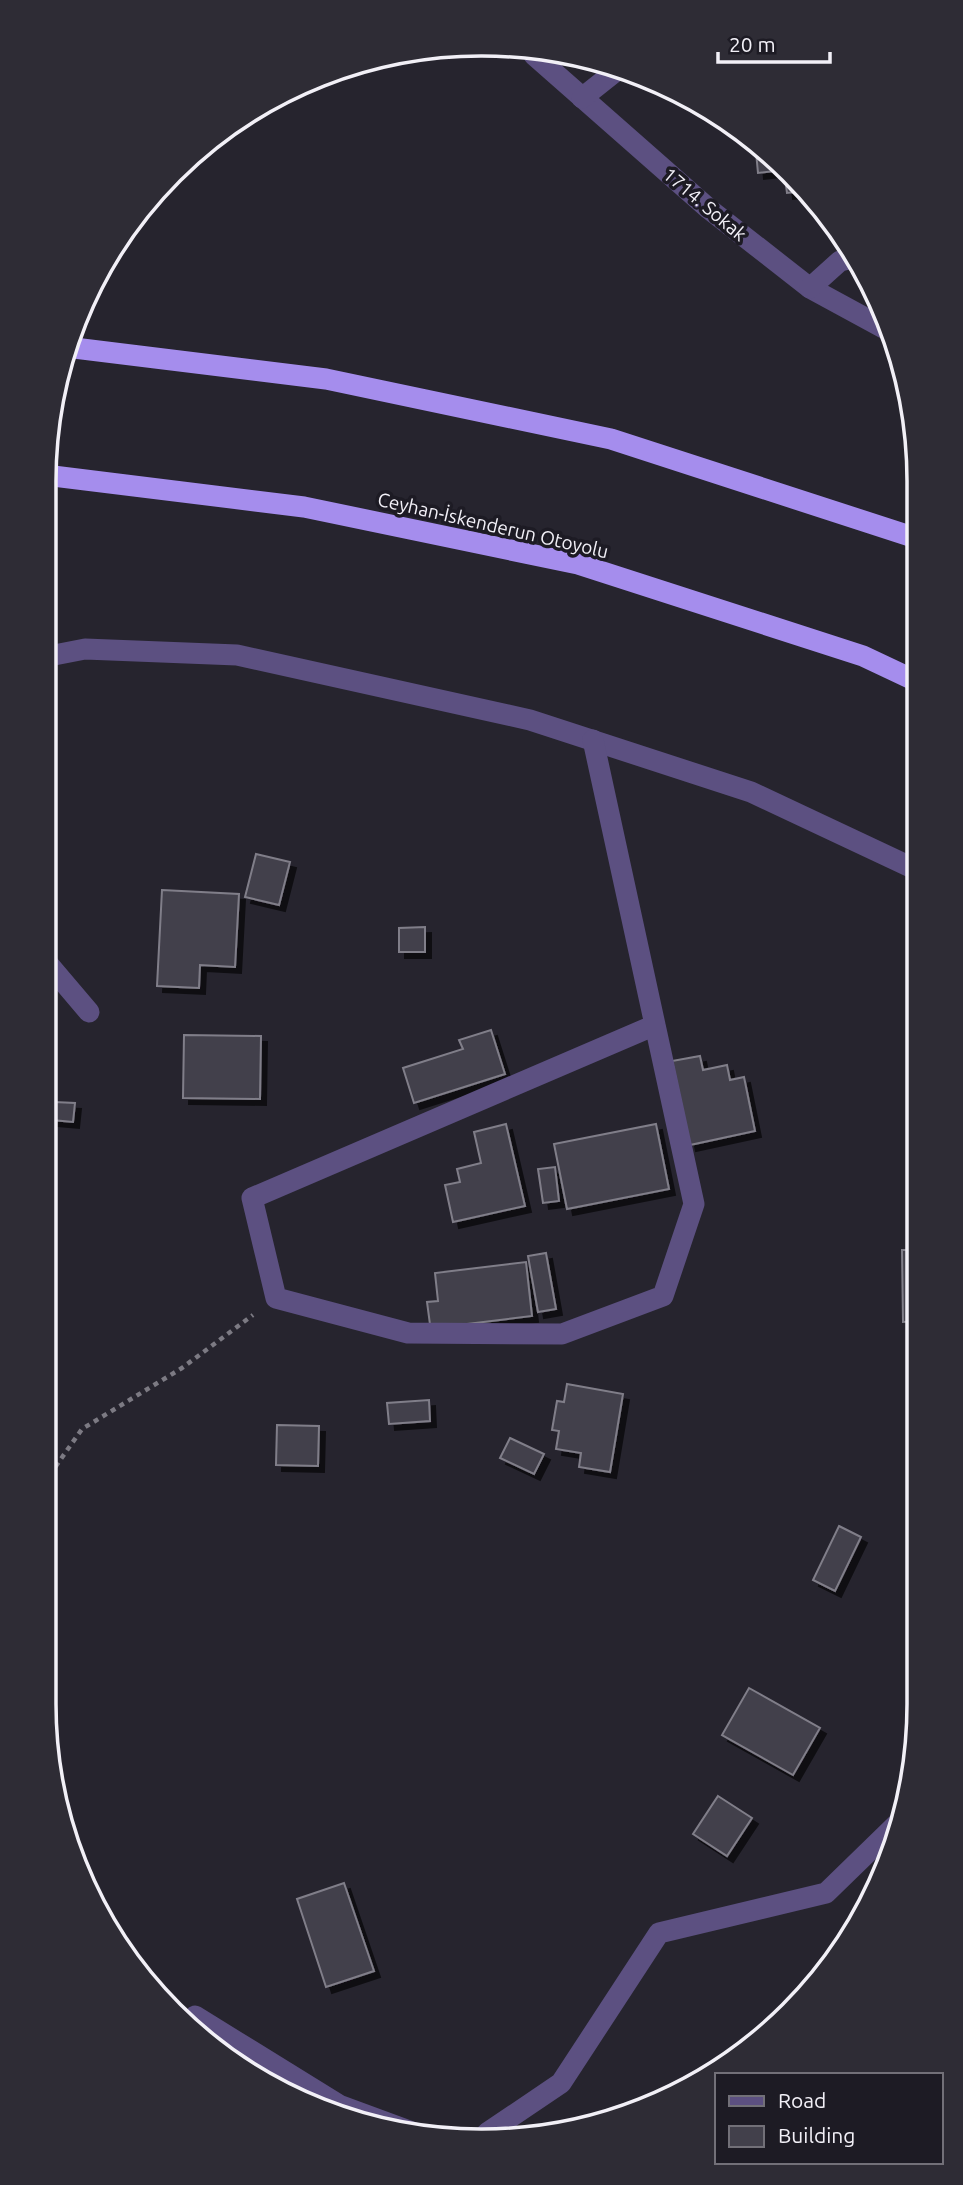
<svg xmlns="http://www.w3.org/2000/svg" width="963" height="2185" viewBox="0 0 963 2185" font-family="Ubuntu,sans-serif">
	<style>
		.building { fill: #42404b; stroke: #807e89; stroke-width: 2; filter: url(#shadow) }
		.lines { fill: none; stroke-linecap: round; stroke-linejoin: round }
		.path { stroke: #7c7a83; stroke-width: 4.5; stroke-dasharray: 5 5; stroke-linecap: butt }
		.street { stroke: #5c5081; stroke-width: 21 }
		.highway { stroke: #a58ded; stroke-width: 21 }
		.labels { text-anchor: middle; stroke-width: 7; stroke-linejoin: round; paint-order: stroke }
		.street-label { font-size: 19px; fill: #f2f0f7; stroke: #1d1b24 }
		.rim { fill: none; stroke: #f2f0f7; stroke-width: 3.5 }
	</style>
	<defs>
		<filter id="shadow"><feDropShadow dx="6" dy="6" stdDeviation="0" flood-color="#0009"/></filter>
	</defs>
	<rect width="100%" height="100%" fill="#26242e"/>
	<g class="building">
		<polygon points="755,141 784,170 758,173"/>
		<polygon points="784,170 805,191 787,193"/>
		<polygon points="256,854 290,862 279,905 245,897"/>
		<polygon points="162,890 239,894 235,967 200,965 199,988 157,986"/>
		<polygon points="425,927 425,952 399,952 399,928"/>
		<polygon points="491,1030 505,1074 414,1103 403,1068 463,1049 459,1040"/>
		<polygon points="184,1035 261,1036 260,1099 183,1098"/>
		<polygon points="700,1056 703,1070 727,1065 730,1080 744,1077 755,1131 690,1145 672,1061"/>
		<polygon points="54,1102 75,1103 73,1122 52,1120"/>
		<polygon points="506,1124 525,1206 453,1222 445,1185 460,1182 457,1169 481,1163 474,1132"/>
		<polygon points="656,1124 669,1189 567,1209 554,1144"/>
		<polygon points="555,1167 559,1201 543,1203 538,1169"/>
		<polygon points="902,1250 918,1250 918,1321 903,1322"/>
		<polygon points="546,1253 556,1309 538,1312 528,1256"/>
		<polygon points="526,1262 532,1316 467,1324 431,1332 427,1302 438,1301 435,1273"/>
		<polygon points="567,1384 623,1394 610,1472 579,1467 581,1453 556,1449 559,1431 552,1430 557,1401 564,1402"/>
		<polygon points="429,1400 430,1421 389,1424 387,1403"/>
		<polygon points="277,1425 319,1426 318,1466 276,1465"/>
		<polygon points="510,1438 544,1454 534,1474 500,1458"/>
		<polygon points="839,1526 861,1537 835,1591 813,1580"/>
		<polygon points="749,1688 820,1728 793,1775 722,1735"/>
		<polygon points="718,1796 752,1818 727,1856 693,1834"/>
		<polygon points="344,1883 374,1971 326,1987 297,1899"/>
	</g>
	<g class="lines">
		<polyline class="path" points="44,1483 82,1429 182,1368 253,1315"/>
		<g class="street">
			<polyline points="534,55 709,209 810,288 891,332"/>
			<polyline points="582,98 621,67"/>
			<polyline points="810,288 840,261 853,258"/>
			<polyline points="44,657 85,649 237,655 530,720 751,792 917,870"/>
			<polyline points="593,740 694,1204 663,1296 562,1334 408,1333 276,1298 252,1198 655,1025"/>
			<polyline points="44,959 89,1012"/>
			<polyline points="195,2016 339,2105 415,2133"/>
			<polyline points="487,2133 561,2083 659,1933 826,1893 900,1821"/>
		</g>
		<g class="highway">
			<polyline points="66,347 326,379 611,439 916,538"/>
			<polyline points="45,475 304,507 578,564 863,656 916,681"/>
		</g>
	</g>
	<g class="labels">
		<g class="street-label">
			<text transform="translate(705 204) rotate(40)" y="7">1714. Sokak</text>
			<text transform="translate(493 525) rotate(13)" y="7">Ceyhan-İskenderun Otoyolu</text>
		</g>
	</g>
	<path d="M0 0H963V2185H0ZM481 56H482A425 425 0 0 1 907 481V1704A425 425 0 0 1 482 2129H481A425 425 0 0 1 56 1704V481A425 425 0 0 1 481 56Z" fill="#2e2c35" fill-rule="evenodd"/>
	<path class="rim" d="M481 56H482A425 425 0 0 1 907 481V1704A425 425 0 0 1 482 2129H481A425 425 0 0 1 56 1704V481A425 425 0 0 1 481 56Z"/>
	<rect x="715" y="2073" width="228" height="91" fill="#1d1b24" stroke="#727078" stroke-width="2"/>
	<rect x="729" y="2096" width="35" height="10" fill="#5c5081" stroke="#727078" stroke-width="2"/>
	<text x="778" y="2108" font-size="21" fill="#f2f0f7">Road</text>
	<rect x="729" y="2126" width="35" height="21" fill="#42404b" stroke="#727078" stroke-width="2"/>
	<text x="778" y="2143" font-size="21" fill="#f2f0f7">Building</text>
	<path d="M718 52v10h112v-10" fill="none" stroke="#f2f0f7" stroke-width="3.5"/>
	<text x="729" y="52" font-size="21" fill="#f2f0f7" stroke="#1d1b24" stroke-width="5" paint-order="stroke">20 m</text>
</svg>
